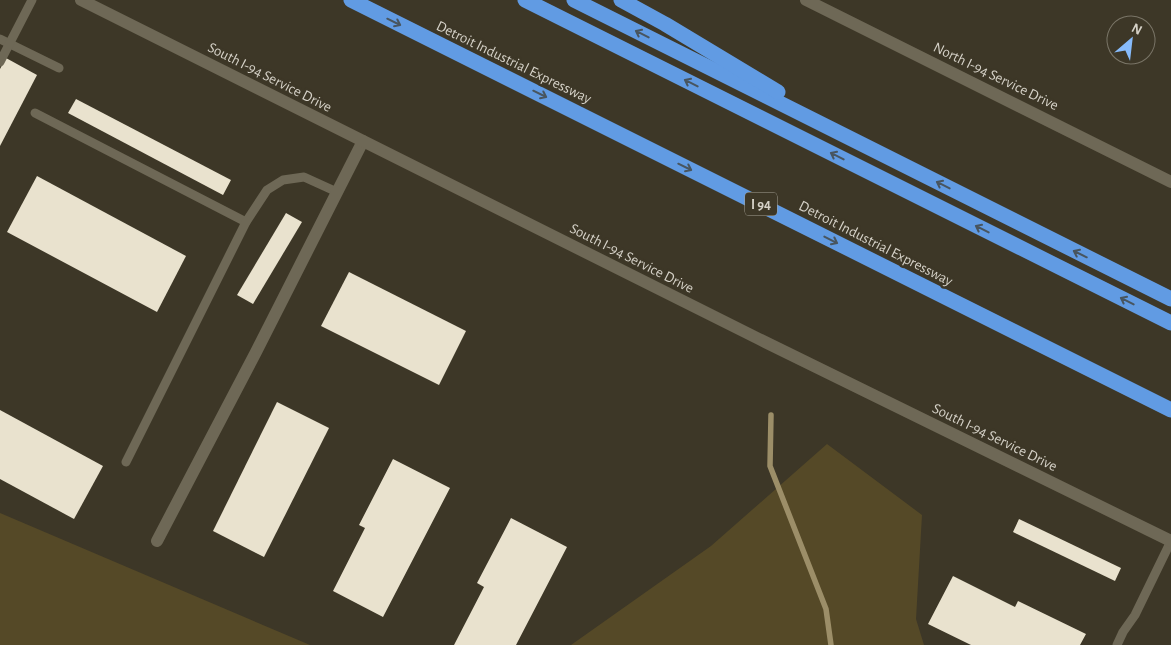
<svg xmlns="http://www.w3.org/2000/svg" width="1171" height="645" viewBox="0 0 1171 645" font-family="'Alegreya Sans',sans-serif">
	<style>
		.green { fill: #554927 }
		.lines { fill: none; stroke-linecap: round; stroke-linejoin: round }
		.stream { stroke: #9c8e68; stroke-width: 5.5 }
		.building { fill: #e9e2ce }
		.service { stroke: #6e6856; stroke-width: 9 }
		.minor { stroke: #6e6856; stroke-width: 12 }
		.tertiary { stroke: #6e6856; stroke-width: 12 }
		.motorway { stroke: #619be3; stroke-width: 15 }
		.oneway { stroke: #48555f }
		.labels { text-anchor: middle; stroke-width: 5; stroke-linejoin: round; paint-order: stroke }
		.shield { fill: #3d3727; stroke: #a7a397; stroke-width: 1 }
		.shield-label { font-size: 14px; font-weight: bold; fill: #d5d1c7 }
		.street-label { font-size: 15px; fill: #d5d1c7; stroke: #3d3727 }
	</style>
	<rect width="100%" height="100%" fill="#3d3727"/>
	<g class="green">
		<polygon points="827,444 922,515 916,619 924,645 571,645 711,546"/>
		<polygon points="0,513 310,645 0,645"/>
	</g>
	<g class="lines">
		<polyline class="stream" points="771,415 770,466 826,609 831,645"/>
	</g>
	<g class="building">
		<polygon points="6,58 37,75 0,146 0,69"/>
		<polygon points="76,99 231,180 223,195 68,113"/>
		<polygon points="37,176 186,256 157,312 7,232"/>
		<polygon points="286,213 302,222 253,304 237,295"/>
		<polygon points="349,272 466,331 439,385 321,326"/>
		<polygon points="277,402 329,428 264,557 213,531"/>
		<polygon points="0,410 103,466 74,519 0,479"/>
		<polygon points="393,459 450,488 383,617 333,591 365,528 359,525"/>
		<polygon points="511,518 567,547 516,645 454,645 484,587 477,583"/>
		<polygon points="1019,519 1121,568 1115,581 1013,532"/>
		<polygon points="953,576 1015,607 1018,601 1086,634 1080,645 971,645 928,624"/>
	</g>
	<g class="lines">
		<g class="service">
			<polyline points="0,39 59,68"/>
			<polyline points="0,62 32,0"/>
			<polyline points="35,113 246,222"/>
			<polyline points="126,462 246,222 267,190 283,180 304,177 337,192"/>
			<polyline points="1117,645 1123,632 1135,615 1171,541"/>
		</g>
		<polyline class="minor" points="157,541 256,352 363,141"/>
		<g class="tertiary">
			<polyline points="81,0 759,339 1171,541"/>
			<polyline points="806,0 1171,182"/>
		</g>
		<g class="motorway">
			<polyline points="351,0 1171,410"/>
			<polyline points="525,0 1171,323"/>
			<polyline points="574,0 1171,299"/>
			<polyline points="621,0 665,24 778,92"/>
		</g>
	</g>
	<defs><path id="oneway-shaft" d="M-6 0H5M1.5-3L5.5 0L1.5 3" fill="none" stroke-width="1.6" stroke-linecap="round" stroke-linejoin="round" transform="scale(1.25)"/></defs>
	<g class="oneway">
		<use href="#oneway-shaft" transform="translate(394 22) rotate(26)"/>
		<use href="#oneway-shaft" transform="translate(642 34) rotate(-153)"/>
		<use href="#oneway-shaft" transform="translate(691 83) rotate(-153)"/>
		<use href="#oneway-shaft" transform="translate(540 94) rotate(26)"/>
		<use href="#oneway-shaft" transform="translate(837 156) rotate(-153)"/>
		<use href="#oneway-shaft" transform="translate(685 167) rotate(26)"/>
		<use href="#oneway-shaft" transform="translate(943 185) rotate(-153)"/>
		<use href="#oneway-shaft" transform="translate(982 229) rotate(-153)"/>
		<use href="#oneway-shaft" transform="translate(831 240) rotate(27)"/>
		<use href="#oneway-shaft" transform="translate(1080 254) rotate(-154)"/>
		<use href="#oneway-shaft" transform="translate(1127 301) rotate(-153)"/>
	</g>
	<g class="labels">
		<rect class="shield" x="745" y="192.5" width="32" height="23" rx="4"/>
		<g class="shield-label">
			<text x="761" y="209">I 94</text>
		</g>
		<g class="street-label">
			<text transform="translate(514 62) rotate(26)" y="5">Detroit Industrial Expressway</text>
			<text transform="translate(996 76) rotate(26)" y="5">North I-94 Service Drive</text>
			<text transform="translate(270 77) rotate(27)" y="5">South I-94 Service Drive</text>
			<text transform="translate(876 243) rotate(27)" y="5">Detroit Industrial Expressway</text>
			<text transform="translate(632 258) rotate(27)" y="5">South I-94 Service Drive</text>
			<text transform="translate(995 437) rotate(26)" y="5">South I-94 Service Drive</text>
		</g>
	</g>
	<g transform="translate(1131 40) rotate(28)"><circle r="24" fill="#3d3727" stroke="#7a7567"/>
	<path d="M0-4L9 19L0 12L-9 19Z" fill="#87bbfb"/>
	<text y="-8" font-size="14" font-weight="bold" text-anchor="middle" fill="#d5d1c7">N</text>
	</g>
</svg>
